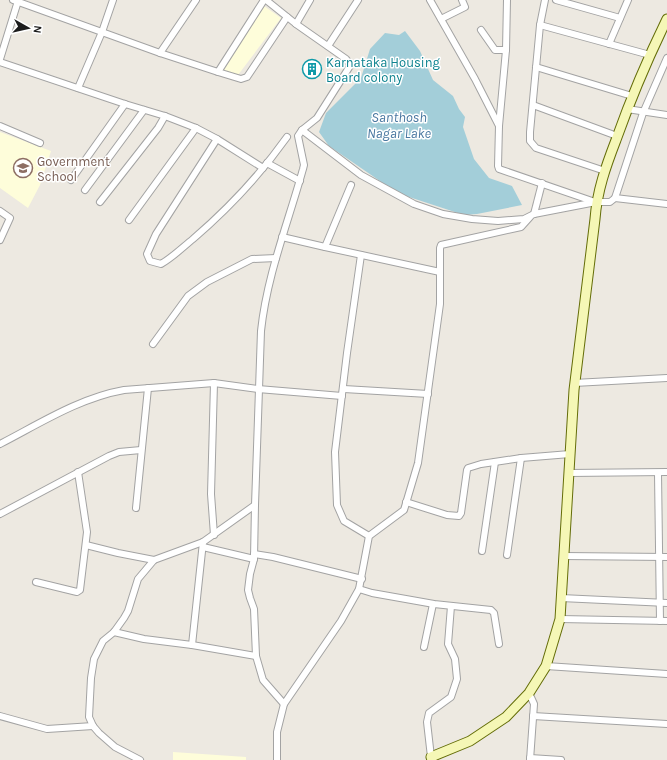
<svg xmlns="http://www.w3.org/2000/svg" width="667" height="760" viewBox="0 0 667 760" font-family="Karla,sans-serif">
	<style>
		.education { fill: #fefdda }
		.water { fill: #a3ced9 }
		.lines { fill: none; stroke-linecap: round; stroke-linejoin: round }
		.street-casing { stroke: #a3a3a3; stroke-width: 8 }
		.secondary-casing { stroke: #646d08; stroke-width: 11 }
		.street { stroke: #fff; stroke-width: 6 }
		.secondary { stroke: #f5f7b6; stroke-width: 9 }
		.labels { text-anchor: middle; stroke-width: 3; stroke-linejoin: round; paint-order: stroke }
		.culture-label { font-size: 13px; fill: #0d838f; stroke: #fff; text-anchor: start }
		.education-label { font-size: 13px; fill: #785e54; stroke: #fff; text-anchor: start }
		.water-label { font-size: 14px; font-style: italic; fill: #4977a0; stroke: #fff }
	</style>
	<rect width="100%" height="100%" fill="#ede9e1"/>
	<g class="education">
		<polygon points="264,6 281,18 238,75 220,71"/>
		<polygon points="0,132 51,151 40,185 28,208 0,188"/>
		<polygon points="173,752 246,757 246,760 173,760"/>
	</g>
	<polygon class="water" points="405,31 420,51 433,80 453,96 459,109 465,117 463,127 474,159 489,178 512,186 522,205 477,214 464,215 406,196 393,190 329,146 319,132 326,113 361,78 370,49 385,33 399,35"/>
	<g class="lines">
		<defs>
			<g id="street">
				<polyline points="13,0 160,53 218,72 264,0"/>
				<polyline points="266,0 296,24 310,0"/>
				<polyline points="430,0 475,79 499,126 498,166 499,169 595,202"/>
				<polyline points="545,0 540,25 650,55"/>
				<polyline points="556,0 620,18"/>
				<polyline points="441,19 465,7 462,0"/>
				<polyline points="540,25 530,132 530,141 536,148 605,171"/>
				<polyline points="481,30 495,50 506,50"/>
				<polyline points="609,44 628,0"/>
				<polyline points="328,46 358,0"/>
				<polyline points="160,53 196,0"/>
				<polyline points="0,59 18,1"/>
				<polyline points="0,62 125,104 165,116 196,128 217,139 263,168"/>
				<polyline points="536,67 632,96"/>
				<polyline points="218,72 241,79 247,77 287,17"/>
				<polyline points="78,88 102,32 113,0"/>
				<polyline points="533,105 617,136"/>
				<polyline points="627,109 667,115"/>
				<polyline points="0,126 40,143"/>
				<polyline points="499,126 506,50 507,0"/>
				<polyline points="302,130 361,175 414,204 443,214 472,219 498,221 524,219 534,214 596,202 610,202 615,198 643,113 667,58"/>
				<path d="M217,139l-61,95 -9,20 3,7 11,3c12,-7 21,-16 32,-25 35,-30 67,-64 94,-102"/>
				<polyline points="267,163 300,181"/>
				<polyline points="71,180 125,104"/>
				<polyline points="351,185 325,247 440,272"/>
				<polyline points="85,190 144,110"/>
				<polyline points="615,198 667,204"/>
				<polyline points="100,202 158,128 165,116"/>
				<polyline points="0,211 10,218 0,240"/>
				<polyline points="534,214 542,183"/>
				<polyline points="129,220 196,128"/>
				<polyline points="282,237 325,247"/>
				<polyline points="361,255 347,353 335,452 337,505 344,521 369,536"/>
				<polyline points="153,344 188,296 207,282 252,259 276,258"/>
				<polyline points="574,383 667,378"/>
				<polyline points="344,389 428,394"/>
				<path d="M0,444c39,-20 79,-46 124,-54l90,-7 44,6 84,7"/>
				<polyline points="568,473 667,472"/>
				<polyline points="658,473 660,621"/>
				<polyline points="406,502 447,515 459,516 461,513 467,470 468,468 481,464 521,458 570,454"/>
				<polyline points="255,505 254,559 250,574 248,590 250,598 254,609 256,656 263,680 284,704"/>
				<polyline points="136,508 148,388"/>
				<polyline points="0,514 109,456 119,452 141,450"/>
				<polyline points="214,535 211,494 214,383"/>
				<polyline points="86,545 118,553 154,560"/>
				<polyline points="203,547 254,559"/>
				<polyline points="482,551 495,462"/>
				<polyline points="254,554 273,557 362,579"/>
				<polyline points="507,555 521,458"/>
				<polyline points="563,556 667,557"/>
				<polyline points="36,582 77,592 80,590 87,532 78,472"/>
				<polyline points="359,589 372,593 434,604 491,610 494,613 499,644"/>
				<polyline points="561,598 667,603"/>
				<polyline points="560,619 667,621"/>
				<polyline points="114,632 144,639 192,645 256,656"/>
				<polyline points="192,645 203,542"/>
				<polyline points="424,647 433,604"/>
				<polyline points="546,666 667,674"/>
				<polyline points="529,693 534,704 530,760"/>
				<polyline points="0,716 47,729 93,726"/>
				<polyline points="533,716 667,724"/>
				<polyline points="431,757 427,722 429,713 451,697 457,679 455,659 448,644 451,606"/>
				<polyline points="530,758 561,760"/>
				<path d="M140,760l-25,-13 -16,-14 -6,-7 -4,-9 2,-39 3,-19 9,-18 11,-9 10,-14 4,-7 10,-32 16,-19 49,-18 52,-37 6,-174c6,-56 27,-108 42,-162l1,-4 -6,-29 4,-6 15,-12 33,-52 -1,-3 -3,-4 -50,-35"/>
				<polyline points="277,760 277,732 284,704 341,621 359,589 369,536 404,510 418,463 440,304 440,248 441,245 521,227 530,217"/>
			</g>
			<path id="secondary" d="M432,760l-1,-3 39,-16 36,-24 23,-24 17,-27 14,-47 14,-229 21,-171c2,-28 11,-53 21,-79 15,-42 32,-82 51,-121"/>
		</defs>
		<use href="#street" class="street-casing"/>
		<use href="#secondary" class="secondary-casing"/>
		<use href="#street" class="street"/>
		<use href="#secondary" class="secondary"/>
	</g>
	<defs>
		<symbol id="building-ring" viewBox="-11 -11 22 22"><circle r="9.5" fill="#fff" stroke="#0f9aa8" stroke-width="1.5"/><path d="M-4-6H4V6H1V3H-1V6H-4ZM-2.5-4.3h1.7v1.8h-1.7ZM.8-4.3h1.7v1.8H.8ZM-2.5-1h1.7V.8h-1.7ZM.8-1h1.7V.8H.8Z" fill="#0f9aa8"/></symbol>
		<symbol id="school-ring" viewBox="-11 -11 22 22"><circle r="9.5" fill="#fff" stroke="#8d6e63" stroke-width="1.5"/><path d="M0-5L7-2L0 1L-7-2ZM-4 1L0 2.5L4 1V4Q0 6-4 4Z" fill="#8d6e63"/></symbol>
	</defs>
	<g fill-rule="evenodd">
		<use href="#building-ring" x="301" y="58" width="22" height="22"/>
		<use href="#school-ring" x="12" y="157" width="22" height="22"/>
	</g>
	<g class="labels">
		<g class="culture-label">
			<text x="326" y="67">Karnataka Housing<tspan x="326" dy="15">Board colony</tspan></text>
		</g>
		<g class="education-label">
			<text x="37" y="166">Government<tspan x="37" dy="15">School</tspan></text>
		</g>
		<g class="water-label">
			<text x="399" y="122">Santhosh<tspan x="399" dy="16">Nagar Lake</tspan></text>
		</g>
	</g>
	<g transform="translate(28 28) rotate(98)" stroke="#ffffff" stroke-width="3" paint-order="stroke">
	<path d="M0-3L7 15L0 10L-7 15Z" fill="#1c1c1c"/>
	<text y="-6" font-size="11" font-weight="bold" text-anchor="middle" fill="#1c1c1c">N</text>
	</g>
</svg>
